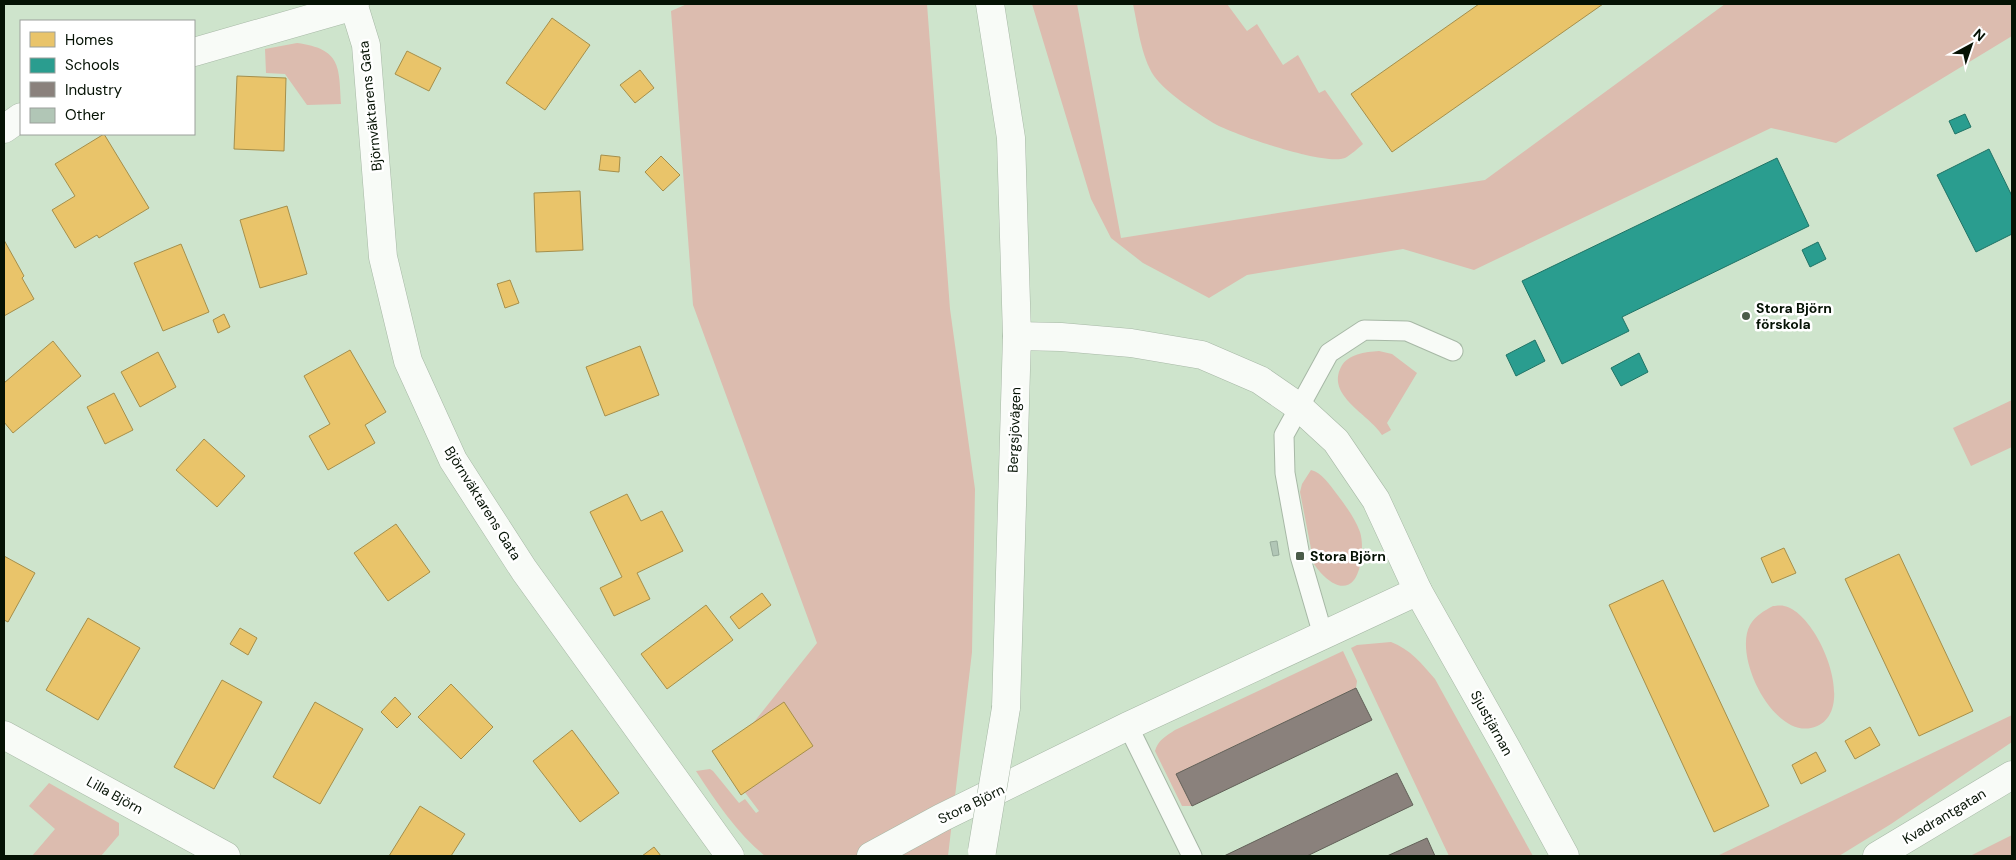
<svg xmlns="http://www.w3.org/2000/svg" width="2016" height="860" viewBox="0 0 2016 860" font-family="'DM Sans',sans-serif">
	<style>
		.green { fill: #dcbcaf }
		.homes { fill: #e9c46a; stroke: #a58f4b }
		.schools { fill: #2a9d8f; stroke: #1f7365 }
		.industry { fill: #8a817c; stroke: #626058 }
		.building { fill: #b1c6b6; stroke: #96ab9b }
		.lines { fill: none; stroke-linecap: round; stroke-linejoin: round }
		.lane-casing { stroke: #a7b8a6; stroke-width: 21 }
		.street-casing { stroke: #a7b8a6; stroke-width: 29 }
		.secondary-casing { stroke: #a7b8a6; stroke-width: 29 }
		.lane { stroke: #f8fbf7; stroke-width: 19 }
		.street { stroke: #f8fbf7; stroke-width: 28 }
		.secondary { stroke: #f8fbf7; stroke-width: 28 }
		.secondary-bridge-casing { stroke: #a7b8a6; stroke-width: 29; stroke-linecap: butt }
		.secondary-bridge { stroke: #f8fbf7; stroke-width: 28 }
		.poi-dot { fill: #4b5c4a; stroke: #fff; stroke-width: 2 }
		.labels { text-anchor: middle; stroke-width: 5; stroke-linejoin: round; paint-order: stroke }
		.street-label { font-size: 14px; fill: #051204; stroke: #fff }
		.poi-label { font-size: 14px; font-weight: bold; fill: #051204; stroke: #fff; text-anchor: start }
	</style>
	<rect width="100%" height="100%" fill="#cee4cc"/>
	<g class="green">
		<path d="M687,4h240l23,305 25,180 -3,163 -24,204h-183c-28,-23 -49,-54 -69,-85l14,-2 3,2 26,32 6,-4 11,14 3,-2 -37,-49 95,-119 -124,-338 -22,-294z"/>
		<polygon points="1032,4 1077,4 1121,238 1485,180 1725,4 2012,4 2012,36 1836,143 1771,128 1474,270 1403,249 1247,275 1209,298 1143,263 1111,238 1091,199"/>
		<path d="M1133,4h94l20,27 10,-7 26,41 15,-10 21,38 6,-3 38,54c-5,4 -12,11 -18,14 -21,8 -106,-22 -128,-33 -16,-9 -52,-33 -63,-49 -13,-20 -16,-49 -21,-72z"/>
		<path d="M297,43c44,6 42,23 44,61l-34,1 -22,-31 -19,-1 -1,-24z"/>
		<path d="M1379,351l13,3 25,19 -30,50 4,7 -9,5c-13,-21 -56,-39 -41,-68 7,-13 24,-15 38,-16z"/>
		<polygon points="2012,400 2012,447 1971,466 1953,428"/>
		<path d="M1311,470c10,2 19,15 25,23 9,12 19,25 24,39 4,12 2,38 -6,48 -13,16 -33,-5 -40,-16l-14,-72 2,-8z"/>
		<path d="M1773,606c3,0 8,-1 11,0 34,6 78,111 27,122 -39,8 -78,-72 -61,-103 6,-10 14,-14 23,-19z"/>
		<path d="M1391,642c19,7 31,22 44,37l98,177h-84l-98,-208 6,-3z"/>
		<path d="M1343,651l14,30 -1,7 -179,86 15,32h-10l-27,-55c3,-11 11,-15 20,-21z"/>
		<polygon points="2012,715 2012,742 1891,824 1839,856 1717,856"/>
		<polygon points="49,783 119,823 119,835 101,856 32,856 55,829 29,806"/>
		<polygon points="2012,835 2012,856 1970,856"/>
	</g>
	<g class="homes">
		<polygon points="1479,4 1603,4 1392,152 1351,94"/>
		<polygon points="552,18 590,45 545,110 506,83"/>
		<polygon points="407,51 441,68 429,91 395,74"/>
		<polygon points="640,70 654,88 635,103 620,85"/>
		<polygon points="237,76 286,78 284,151 234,149"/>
		<polygon points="104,134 149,208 99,238 97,235 75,248 52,210 75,196 55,164"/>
		<polygon points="601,155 620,157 619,172 599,170"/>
		<polygon points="661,156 680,175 663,191 645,172"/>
		<polygon points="580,191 583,250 536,252 534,193"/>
		<polygon points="287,206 307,274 260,288 240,220"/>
		<polygon points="4,240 24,276 22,278 34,299 4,316"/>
		<polygon points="181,244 209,312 163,331 134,263"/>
		<polygon points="510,280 519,303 505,308 497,284"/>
		<polygon points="224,314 230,327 218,333 213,320"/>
		<polygon points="53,341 81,376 13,433 4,422 4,383"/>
		<polygon points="640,346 659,395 605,416 586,367"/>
		<polygon points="350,350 386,412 365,425 375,443 328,470 309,436 330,424 304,376"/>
		<polygon points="158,352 176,387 140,407 121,372"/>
		<polygon points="114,393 133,430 105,444 87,407"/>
		<polygon points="204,439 245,476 217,507 176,470"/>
		<polygon points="627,494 641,521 662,511 683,551 637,573 650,599 614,616 600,588 622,577 590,512"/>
		<polygon points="396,524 430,572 388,601 354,553"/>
		<polygon points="1784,548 1796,573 1772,583 1761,558"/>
		<polygon points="1899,554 1973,711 1919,736 1845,579"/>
		<polygon points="4,556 35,573 8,622 4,620"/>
		<polygon points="1663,580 1769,806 1714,832 1609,605"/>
		<polygon points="762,593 771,605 739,629 730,617"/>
		<polygon points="706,605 733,640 667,689 641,654"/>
		<polygon points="88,618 140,648 98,720 46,690"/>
		<polygon points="240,628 257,638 248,655 230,644"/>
		<polygon points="222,680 262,702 214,789 174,767"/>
		<polygon points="451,684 493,727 461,759 418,717"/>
		<polygon points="395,697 411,714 397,728 381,712"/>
		<polygon points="315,702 363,729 320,804 273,777"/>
		<polygon points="784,702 813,746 741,795 712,751"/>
		<polygon points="1870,727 1880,745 1855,759 1845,741"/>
		<polygon points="572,730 619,793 580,822 533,761"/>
		<polygon points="1816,752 1826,771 1801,784 1792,765"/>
		<polygon points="420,806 465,834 451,856 389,856"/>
		<polygon points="654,847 661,856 642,856"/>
	</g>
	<g class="schools">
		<polygon points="1965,114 1971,127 1955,134 1949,121"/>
		<polygon points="1989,149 2012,196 2012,234 1976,252 1937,175"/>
		<polygon points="1777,158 1809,226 1622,317 1629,331 1562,364 1522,281"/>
		<polygon points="1818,242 1826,259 1810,267 1802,250"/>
		<polygon points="1535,340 1545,361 1516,376 1506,355"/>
		<polygon points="1639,353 1648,372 1621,386 1611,368"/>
	</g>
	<g class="industry">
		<polygon points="1356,688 1372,720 1192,806 1176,774"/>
		<polygon points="1397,773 1413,805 1307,856 1224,856"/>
		<polygon points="1427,838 1435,856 1387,856"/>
	</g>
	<polygon class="building" points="1277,541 1279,555 1273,556 1270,542"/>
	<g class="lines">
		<defs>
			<g id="lane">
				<polyline points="1323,635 1300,556 1285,473 1284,435 1329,353 1364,330 1407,331 1453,351"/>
				<polyline points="1128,726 1192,856"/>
			</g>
			<g id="street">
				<polyline points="355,4 354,6 366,45 383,257 408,361 453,460 471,488 524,570 730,856"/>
				<polyline points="194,52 354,6"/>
				<polyline points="4,129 21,117"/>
				<polyline points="1418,591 1507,749 1565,856"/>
				<polyline points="4,735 226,856"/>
				<polyline points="871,856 941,818 1128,726 1418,591 1376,500 1336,441 1299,407 1260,380 1202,355 1131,343 1061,337 1017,336"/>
				<polyline points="1877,856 2012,775"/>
			</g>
			<polyline id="secondary" points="990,4 1011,138 1017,336 1006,708"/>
		</defs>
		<use href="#lane" class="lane-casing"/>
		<use href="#street" class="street-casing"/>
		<use href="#secondary" class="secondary-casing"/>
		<use href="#lane" class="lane"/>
		<use href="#street" class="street"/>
		<use href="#secondary" class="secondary"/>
		<defs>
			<polyline id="secondary-bridge" points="982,851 1006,708"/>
		</defs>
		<use href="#secondary-bridge" class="secondary-bridge-casing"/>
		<use href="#secondary-bridge" class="secondary-bridge"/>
	</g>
	<g class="poi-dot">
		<circle cx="1746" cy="316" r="5"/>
		<rect x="1295" y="551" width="10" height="10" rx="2.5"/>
	</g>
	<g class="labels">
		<g class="street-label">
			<text transform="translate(370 106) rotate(-96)" y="5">Björnväktarens Gata</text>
			<text transform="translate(1014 430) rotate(-88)" y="5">Bergsjövägen</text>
			<text transform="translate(483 503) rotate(58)" y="5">Björnväktarens Gata</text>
			<text transform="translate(1492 723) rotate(61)" y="5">Sjustjärnan</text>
			<text transform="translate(115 795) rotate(29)" y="5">Lilla Björn</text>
			<text transform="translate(971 804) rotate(-26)" y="5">Stora Björn</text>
			<text transform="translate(1944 816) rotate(-31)" y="5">Kvadrantgatan</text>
		</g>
		<g class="poi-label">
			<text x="1756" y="313">Stora Björn<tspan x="1756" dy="16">förskola</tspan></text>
			<text x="1310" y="561">Stora Björn</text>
		</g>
	</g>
	<rect width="2016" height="860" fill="none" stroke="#051204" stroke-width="10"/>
	<rect x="20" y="20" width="175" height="115" fill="#ffffff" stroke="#9ba09b"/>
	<rect x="30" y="32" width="25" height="15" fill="#e9c46a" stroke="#9ba09b"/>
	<text x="65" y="45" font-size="15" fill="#051204">Homes</text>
	<rect x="30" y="58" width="25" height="15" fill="#2a9d8f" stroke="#9ba09b"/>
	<text x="65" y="70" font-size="15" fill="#051204">Schools</text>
	<rect x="30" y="82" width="25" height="15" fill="#8a817c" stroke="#9ba09b"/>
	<text x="65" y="95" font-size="15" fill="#051204">Industry</text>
	<rect x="30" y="108" width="25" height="15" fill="#b1c6b6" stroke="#9ba09b"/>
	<text x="65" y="120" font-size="15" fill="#051204">Other</text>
	<g transform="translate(1971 45) rotate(40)" stroke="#ffffff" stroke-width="4" paint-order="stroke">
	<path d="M0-4L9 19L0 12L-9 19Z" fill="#051204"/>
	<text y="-8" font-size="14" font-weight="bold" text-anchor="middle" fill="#051204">N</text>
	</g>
</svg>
